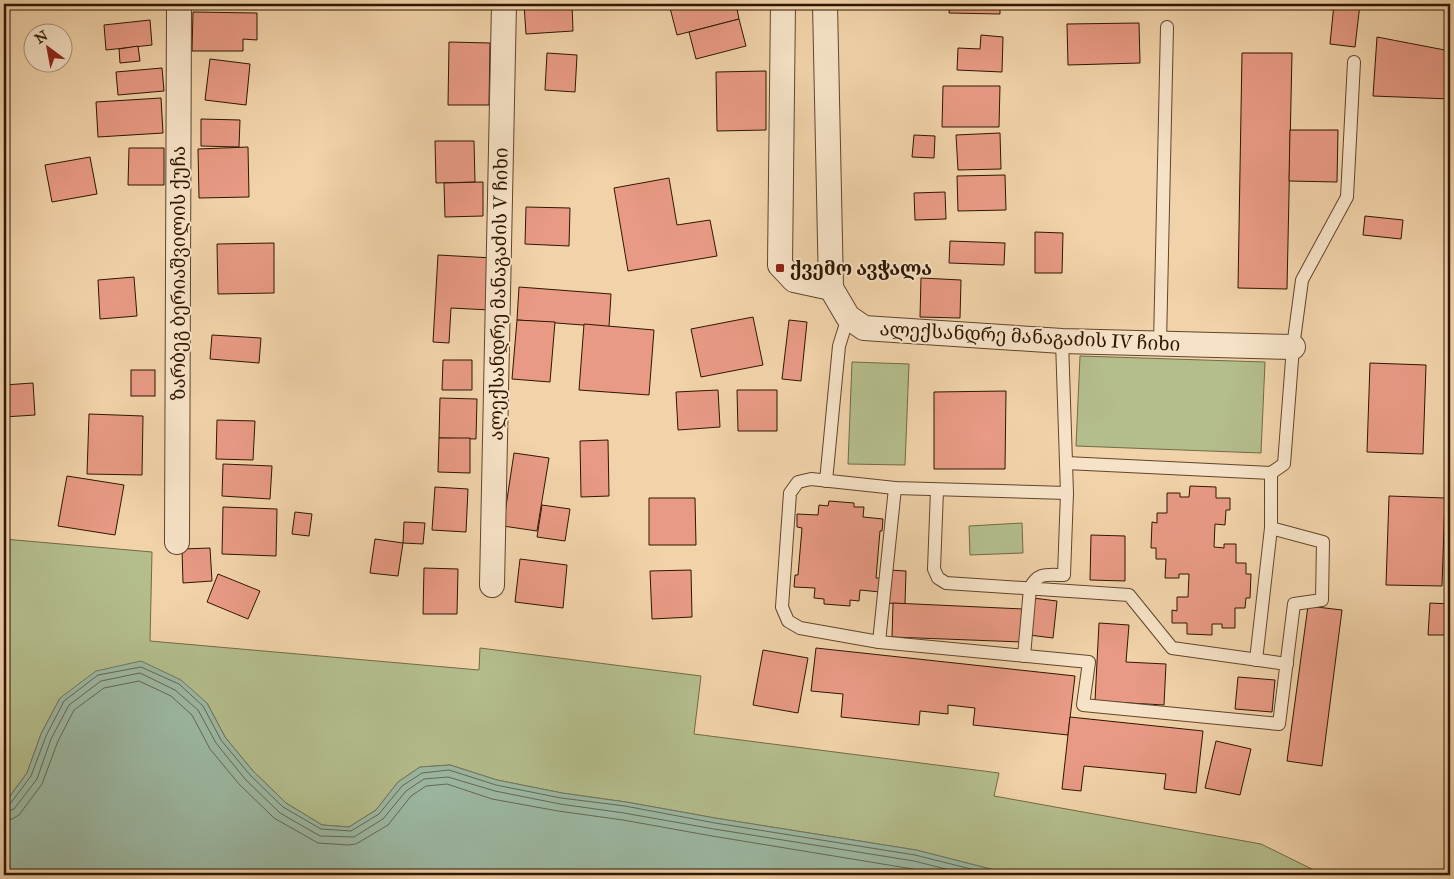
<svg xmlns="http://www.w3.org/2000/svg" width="1454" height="879" viewBox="0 0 1454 879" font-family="'IM FELL Great Primer','Noto Serif Georgian',serif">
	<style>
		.green { fill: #b4bd8c; stroke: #726a46 }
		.water { fill: #9cb8a3; stroke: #707762 }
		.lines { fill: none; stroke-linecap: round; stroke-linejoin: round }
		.shore { stroke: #666752; stroke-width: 1 }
		.building { fill: #e89a84; stroke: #2f1600 }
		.service-casing { stroke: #60452a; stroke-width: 14 }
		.minor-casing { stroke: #60452a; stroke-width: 26 }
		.service { stroke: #f6e2c7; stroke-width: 12 }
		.minor { stroke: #f6e2c7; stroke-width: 24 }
		.poi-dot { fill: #8f2418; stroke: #f6e2c7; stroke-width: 2 }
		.labels { text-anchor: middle; stroke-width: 4; stroke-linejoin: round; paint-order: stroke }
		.poi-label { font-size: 19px; font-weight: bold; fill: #2f1600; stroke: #f6e2c7; text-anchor: start }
		.street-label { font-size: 19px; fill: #2f1600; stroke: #f6e2c7 }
	</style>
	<rect width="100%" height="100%" fill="#f1d2a9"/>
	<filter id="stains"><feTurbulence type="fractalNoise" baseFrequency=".004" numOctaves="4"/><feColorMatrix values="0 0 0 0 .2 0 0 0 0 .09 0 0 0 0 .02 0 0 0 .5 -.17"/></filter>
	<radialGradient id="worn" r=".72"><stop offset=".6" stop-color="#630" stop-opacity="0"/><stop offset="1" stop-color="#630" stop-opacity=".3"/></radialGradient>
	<g class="green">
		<polygon points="1080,356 1265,362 1261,453 1076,446"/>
		<polygon points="852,362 909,364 905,465 848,464"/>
		<polygon points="1022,523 1023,553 970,555 969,526"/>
		<polygon points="4,539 152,552 150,641 479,670 480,648 701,676 694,734 999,773 994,796 1261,844 1324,875 1014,875 916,850 715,818 626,802 562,793 497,780 450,765 420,767 398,782 376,810 349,827 322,825 286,803 253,771 225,737 207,703 60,698 41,734 27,773 4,804"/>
	</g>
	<polygon class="water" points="141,661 181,680 207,703 225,737 253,771 286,803 322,825 349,827 376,810 398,782 420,767 450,765 497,780 562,793 626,802 715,818 916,850 1014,875 4,875 4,804 27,773 41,734 60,698 96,671"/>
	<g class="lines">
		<g class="shore">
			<polyline points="4,806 10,804 31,776 46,736 64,701 98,675 141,667 179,684 203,706 221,740 250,775 283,807 321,829 351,831 379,814 402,786 422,773 449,770 496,785 561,798 625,806 715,823 915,855 995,875"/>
			<polyline points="4,813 14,809 37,779 51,739 69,705 101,681 140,673 175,690 198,710 216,743 245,779 280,813 320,836 354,837 383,819 406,791 424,779 448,777 495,791 560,804 624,813 714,829 914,861 970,875"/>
			<polyline points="4,820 12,819 19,815 42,784 58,741 74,710 104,688 139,681 171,696 192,715 210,749 239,784 274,818 318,843 348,845 356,844 388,825 411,796 426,786 447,784 492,799 558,811 623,820 712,836 913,869 939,875"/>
		</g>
	</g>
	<g class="building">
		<polygon points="524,4 572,4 573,31 526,34"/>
		<polygon points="669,4 736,4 739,19 677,35"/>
		<polygon points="950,4 1000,4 1000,14 949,13"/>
		<polygon points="1334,4 1360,4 1355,47 1330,44"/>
		<polygon points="193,12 257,13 257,40 243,39 243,51 192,51"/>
		<polygon points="739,19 746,46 696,59 689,32"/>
		<polygon points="150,20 152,45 106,50 104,25"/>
		<polygon points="1139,23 1140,63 1068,65 1067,24"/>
		<polygon points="981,35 1003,37 1002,72 957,70 958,48 980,49"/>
		<polygon points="1377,37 1450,51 1450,99 1373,96"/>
		<polygon points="449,42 490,43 489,105 448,105"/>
		<polygon points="138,46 140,61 120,63 119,49"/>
		<polygon points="547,53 577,55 575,92 545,90"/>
		<polygon points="1242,53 1292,53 1287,289 1238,288"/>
		<polygon points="210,59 250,64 246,105 205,100"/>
		<polygon points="162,68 164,91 118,95 116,72"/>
		<polygon points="766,71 766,130 717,131 716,72"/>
		<polygon points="943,86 1000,86 999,127 942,127"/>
		<polygon points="161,98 163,133 98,137 96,102"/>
		<polygon points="201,119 240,120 239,147 201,146"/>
		<polygon points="1290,130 1338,130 1337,182 1289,181"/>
		<polygon points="1000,133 1001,169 958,170 956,135"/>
		<polygon points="914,135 935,136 934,158 912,157"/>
		<polygon points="435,141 474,141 475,182 436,183"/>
		<polygon points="248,147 249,197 199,198 198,149"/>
		<polygon points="129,148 164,148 164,185 128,185"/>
		<polygon points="90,157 97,194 52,202 45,165"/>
		<polygon points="1005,175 1006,210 958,211 957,176"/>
		<polygon points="669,178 677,225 710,220 717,256 628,271 614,188"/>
		<polygon points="483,182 483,216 445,217 444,183"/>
		<polygon points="945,192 946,219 915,220 914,193"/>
		<polygon points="526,207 570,208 569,246 525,244"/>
		<polygon points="1365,216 1403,220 1401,239 1363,235"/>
		<polygon points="1035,232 1063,233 1062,273 1035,273"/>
		<polygon points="950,241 1005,243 1004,265 949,263"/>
		<polygon points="274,243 274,293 218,294 217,244"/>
		<polygon points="438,255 493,258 490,310 451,308 449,343 433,342"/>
		<polygon points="134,277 137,316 100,319 98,280"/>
		<polygon points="921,278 961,280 960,318 920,317"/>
		<polygon points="519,287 611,294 609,327 517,320"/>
		<polygon points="753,317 763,365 701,377 691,329"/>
		<polygon points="517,320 555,322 550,382 512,379"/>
		<polygon points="789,320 807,322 801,381 782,379"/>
		<polygon points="584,324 654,330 649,395 579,390"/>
		<polygon points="212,335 261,338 259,363 210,359"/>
		<polygon points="443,360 472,360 472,390 442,390"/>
		<polygon points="1370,363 1426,365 1423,454 1367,452"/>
		<rect x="131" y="370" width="24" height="26"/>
		<polygon points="33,383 35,415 4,417 4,385"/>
		<polygon points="718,390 720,427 678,430 676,392"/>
		<polygon points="737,390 777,390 777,431 738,431"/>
		<polygon points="1006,391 1005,469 934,469 934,392"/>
		<polygon points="440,398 477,399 476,439 439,438"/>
		<polygon points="89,414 143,416 142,475 87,474"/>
		<polygon points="217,420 255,421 253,460 216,459"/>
		<polygon points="439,438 470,438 470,473 438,472"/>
		<polygon points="608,440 609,496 581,497 580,441"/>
		<polygon points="514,453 549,458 537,531 503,526"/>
		<polygon points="223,464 272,466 270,499 222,496"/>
		<polygon points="67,476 124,485 115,535 58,526"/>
		<polygon points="1190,486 1216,487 1216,498 1230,498 1230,510 1226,510 1225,525 1215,524 1214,547 1224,548 1224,544 1236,544 1236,563 1246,563 1246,574 1251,574 1250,598 1246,598 1245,608 1235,608 1235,628 1222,628 1222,624 1212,624 1212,635 1187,634 1187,623 1172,623 1172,610 1177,611 1177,597 1188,597 1189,574 1179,574 1179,578 1165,578 1166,559 1156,559 1156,548 1151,548 1152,522 1157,523 1157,513 1167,513 1167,493 1180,493 1180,497 1189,497"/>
		<polygon points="435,487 468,489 466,532 432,530"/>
		<polygon points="1389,496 1445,498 1442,586 1386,585"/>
		<polygon points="649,498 695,498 696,545 649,545"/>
		<polygon points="829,501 854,503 854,507 864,507 863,517 883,519 882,531 880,531 876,578 881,578 880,592 860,590 859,601 850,600 850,606 824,604 824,599 814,598 815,588 794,587 795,575 798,575 802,528 797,527 797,514 818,515 819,505 828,506"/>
		<polygon points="542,505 570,509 565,541 537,537"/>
		<polygon points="223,507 277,509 276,556 222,554"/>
		<polygon points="295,512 312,514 309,536 292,534"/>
		<polygon points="404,522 425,523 423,544 403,543"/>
		<polygon points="1091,535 1125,536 1125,581 1090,580"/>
		<polygon points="375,539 403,543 398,576 370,573"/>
		<polygon points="210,548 212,581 183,583 182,549"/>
		<polygon points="520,559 567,565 563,608 515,602"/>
		<polygon points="424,568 458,569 457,614 423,614"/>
		<polygon points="691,570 692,617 652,619 650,571"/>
		<polygon points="888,570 906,571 905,604 887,603"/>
		<polygon points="218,574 260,591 248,619 207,602"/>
		<polygon points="1033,598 1057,601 1053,638 1029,635"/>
		<polygon points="893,603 1023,609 1022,642 892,637"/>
		<polygon points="1430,603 1450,604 1450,635 1428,635"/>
		<polygon points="1308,606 1342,610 1322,766 1287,761"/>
		<polygon points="1099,623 1129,625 1126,662 1166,664 1164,705 1095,701"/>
		<polygon points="816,648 1075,676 1068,735 973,725 975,708 948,705 948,714 920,711 919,725 841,717 843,694 811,691"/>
		<polygon points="763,650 808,658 798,713 753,705"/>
		<polygon points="1238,677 1275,680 1272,712 1235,709"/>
		<polygon points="1070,717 1203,731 1196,793 1164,789 1166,774 1084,766 1081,791 1062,789"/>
		<polygon points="1216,741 1251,749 1240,795 1205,788"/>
	</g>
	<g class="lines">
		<defs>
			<g id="service">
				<polyline points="1160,343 1167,27"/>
				<polyline points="1066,463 1271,473 1284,464 1293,347 1302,280 1347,197 1354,62"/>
				<polyline points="826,481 839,346 848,317"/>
				<polyline points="937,490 934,569 938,578 946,583 1129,595 1172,648 1287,664"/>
				<polyline points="1067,493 895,488 811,479 798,482 790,493 782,607 788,621 800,628 879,642 1089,662 1083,705 1279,724 1294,604 1322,600 1323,542 1271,528 1271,473"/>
				<polyline points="879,642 895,488"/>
				<path d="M1024,656l6,-68c8,-16 17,-13 34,-13l3,-82 -5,-152"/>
				<polyline points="1256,660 1271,528"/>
			</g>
			<g id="minor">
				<polyline points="783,4 780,265 794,280 831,288"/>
				<polyline points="825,4 831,288 848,317 864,328 1062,341 1293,347"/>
				<polyline points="177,542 179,4"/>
				<polyline points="492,585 504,4"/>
			</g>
		</defs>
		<use href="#service" class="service-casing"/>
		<use href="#minor" class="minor-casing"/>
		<use href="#service" class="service"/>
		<use href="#minor" class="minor"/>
	</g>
	<rect class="poi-dot" x="775" y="263" width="10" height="10" rx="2.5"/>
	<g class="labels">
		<g class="poi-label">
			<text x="790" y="275">ქვემო ავჭალა</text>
		</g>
		<g class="street-label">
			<text transform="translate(178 273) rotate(-90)" y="7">ზარბეგ ბერიაშვილის ქუჩა</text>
			<text transform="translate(498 294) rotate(-89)" y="7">ალექსანდრე მანაგაძის V ჩიხი</text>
			<text transform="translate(1030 336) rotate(3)" y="7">ალექსანდრე მანაგაძის IV ჩიხი</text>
		</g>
	</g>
	<rect width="1454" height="879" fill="none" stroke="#f1d2a9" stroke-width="20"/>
	<rect x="5" y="5" width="1444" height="869" fill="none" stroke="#2f1600" stroke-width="2.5"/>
	<rect x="10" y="10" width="1434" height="859" fill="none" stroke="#2f1600"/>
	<g transform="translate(48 48) rotate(328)"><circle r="24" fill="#f6e2c7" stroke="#a69077"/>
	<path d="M0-4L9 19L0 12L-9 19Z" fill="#8f2418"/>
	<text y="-8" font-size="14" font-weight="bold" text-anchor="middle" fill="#2f1600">N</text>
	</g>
	<rect width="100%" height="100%" filter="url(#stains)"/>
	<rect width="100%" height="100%" fill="url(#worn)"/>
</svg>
